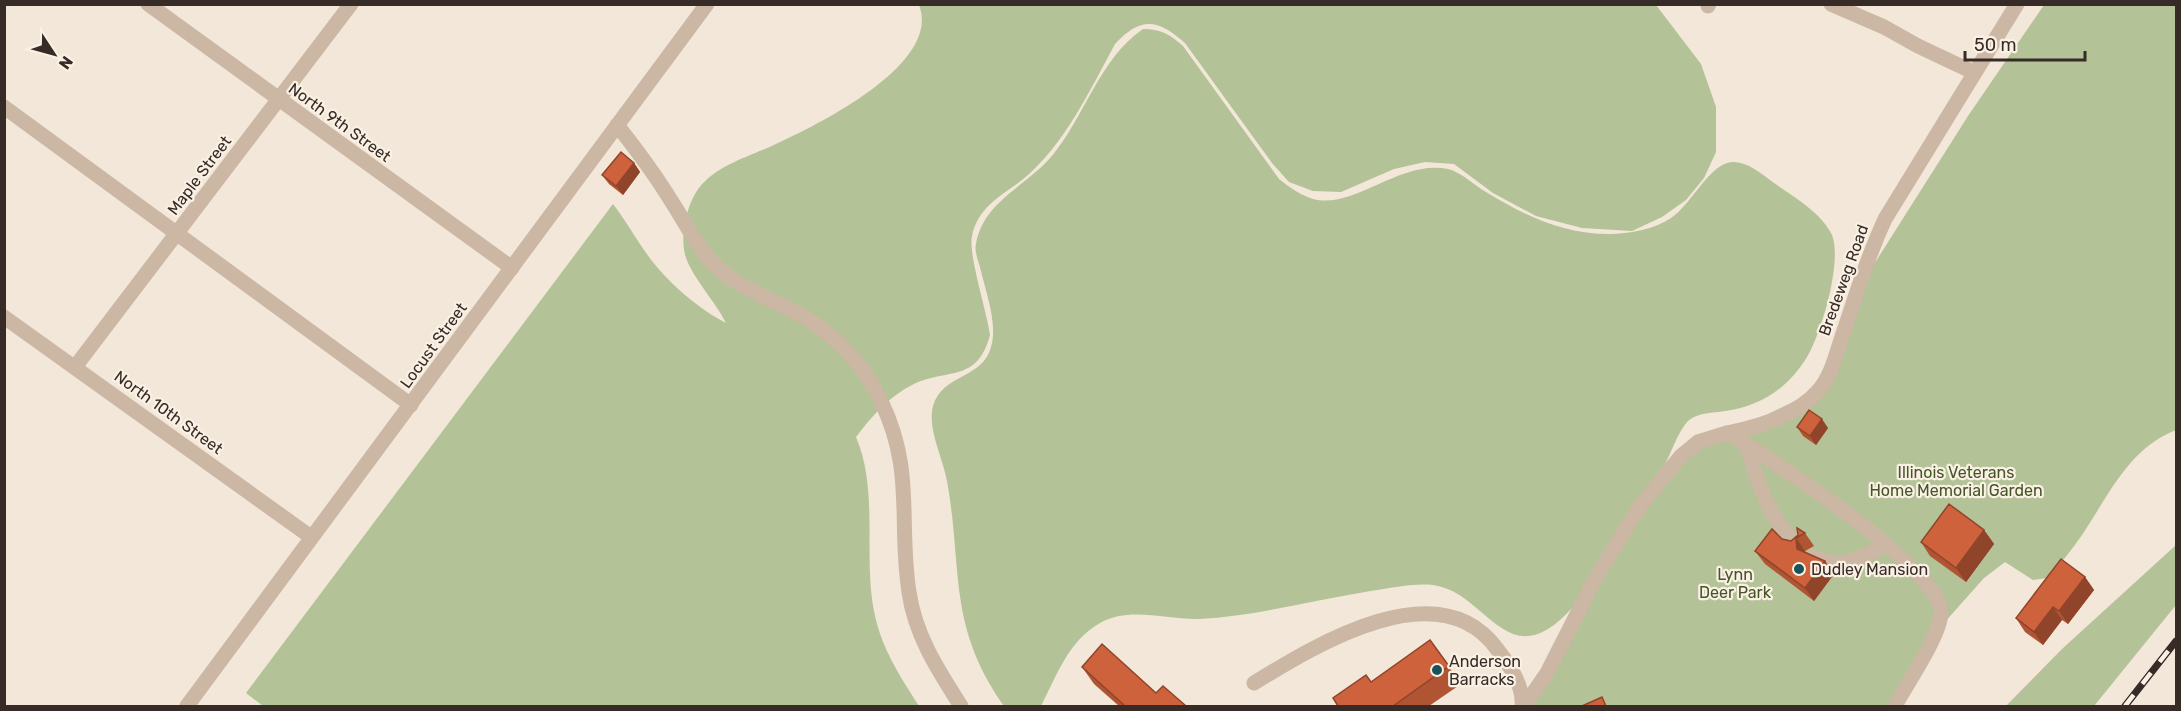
<svg xmlns="http://www.w3.org/2000/svg" width="2181" height="711" viewBox="0 0 2181 711" font-family="Rubik,sans-serif">
	<style>
		.green { fill: #b3c297 }
		.lines { fill: none; stroke-linecap: round; stroke-linejoin: round }
		.minor { stroke: #cbb7a4; stroke-width: 15 }
		.rail-casing { stroke: #362b26; stroke-width: 7 }
		.rail { stroke: #faf1e4; stroke-width: 4.5; stroke-dasharray: 14; stroke-linecap: butt }
		.wall { fill: #b05434 }
		.shaded-wall { fill: #90452a }
		.building { fill: #cd623c; stroke: #90452a; stroke-width: 1.5 }
		.poi-dot { fill: #195359; stroke: #faf1e4; stroke-width: 2 }
		.labels { text-anchor: middle; stroke-width: 4.5; stroke-linejoin: round; paint-order: stroke }
		.street-label { font-size: 16px; fill: #362b26; stroke: #faf1e4 }
		.park-label { font-size: 16px; fill: #445528; stroke: #faf1e4 }
		.poi-label { font-size: 16px; fill: #362b26; stroke: #faf1e4; text-anchor: start }
	</style>
	<rect width="100%" height="100%" fill="#f2e7d8"/>
	<g class="green">
		<path d="M919,5h737l45,59 15,43v45l-12,26 -18,22 -24,17 -30,14 -50,-3 -46,-12 -43,-23 -39,-29 -29,-2 -31,7 -53,23 -28,-1 -24,-9 -17,-19 -87,-120c-27,-24 -44,-27 -70,1 -25,46 -51,102 -93,136 -21,16 -44,27 -50,56 -4,18 15,76 18,99 -13,48 -42,33 -76,49 -25,12 -42,32 -58,53 23,54 7,118 18,174 7,37 26,65 45,95h-656l-17,-13 367,-489c14,18 25,39 39,57 19,24 47,48 74,62 -11,-23 -40,-52 -42,-74 -3,-19 4,-47 15,-61 19,-24 53,-32 79,-45 43,-20 164,-80 141,-138z"/>
		<path d="M2044,5h132v425c-47,18 -67,65 -94,105 -10,15 -22,29 -35,43l-14,2 -28,-18 -21,16 -49,55 -40,73h-371l72,-129 85,-121 137,-66 39,-99 111,-175z"/>
		<path d="M1143,29c18,0 26,5 40,17l96,133c10,8 21,16 34,20 41,11 87,-40 135,-30 13,3 26,16 38,23 39,24 80,43 126,42 20,-1 43,-5 59,-16 20,-13 39,-55 61,-56 16,-1 32,14 45,23 17,12 44,28 54,48 13,25 -10,101 -24,124 -19,31 -46,49 -82,54 -12,2 -27,1 -37,10 -11,12 -16,31 -24,45 -30,47 -61,94 -92,142 -65,72 -84,-16 -139,-23 -22,-2 -47,4 -68,7 -55,9 -110,24 -166,27 -31,1 -70,-13 -99,4 -33,19 -43,53 -59,83h-37c-57,-81 -41,-136 -57,-225 -4,-23 -20,-52 -14,-75 10,-33 50,-27 58,-59 7,-23 -5,-54 -10,-76 -2,-9 -7,-19 -5,-27 7,-42 49,-57 75,-87 34,-40 48,-98 92,-128z"/>
		<polygon points="2176,545 2176,605 2094,706 2006,706 2062,649"/>
	</g>
	<g class="lines">
		<g class="minor">
			<polyline points="148,4 512,268"/>
			<polyline points="1831,4 1884,27 1918,46 1973,72"/>
			<polyline points="1708,6 1709,4"/>
			<polyline points="4,107 411,405"/>
			<path d="M617,125c19,24 37,48 53,74 14,21 25,45 43,64 25,26 62,37 93,55 31,19 60,50 75,83 34,70 17,120 28,191 6,43 29,78 52,114"/>
			<polyline points="4,317 311,537"/>
			<polyline points="75,367 351,4"/>
			<path d="M1727,433c31,-6 69,-17 91,-42 15,-17 19,-42 27,-63 12,-37 24,-74 40,-109l132,-215"/>
			<path d="M1746,444c12,38 22,74 52,101"/>
			<path d="M1814,556c25,15 48,2 72,-11"/>
			<path d="M1254,683c62,-38 185,-114 243,-34 12,15 27,37 25,57"/>
			<polyline points="187,706 707,4"/>
			<path d="M1524,706l23,-33 49,-96 44,-71 41,-50 17,-14 29,-9c40,23 214,136 214,179 0,23 -35,73 -46,94"/>
		</g>
		<defs>
			<polyline id="rail" points="2125,706 2176,641"/>
		</defs>
		<use href="#rail" class="rail-casing"/>
		<use href="#rail" class="rail"/>
	</g>
	<g class="wall">
		<polygon points="634,163 640,172 623,195 609,184 602,175"/>
		<polygon points="1797,427 1828,428 1816,445 1803,436"/>
		<polygon points="1984,530 1994,544 1966,582 1930,556 1921,542"/>
		<polygon points="1805,533 1814,546 1805,551 1806,552 1825,561 1834,574 1814,601 1765,564 1755,551 1782,539 1791,541"/>
		<polygon points="2085,577 2094,590 2068,624 2062,620 2043,645 2025,632 2016,618"/>
		<polygon points="1430,640 1461,684 1429,706 1337,706"/>
		<polygon points="1082,667 1156,693 1186,706 1119,706 1094,684"/>
	</g>
	<g class="shaded-wall">
		<polygon points="634,163 640,172 623,195 616,186"/>
		<polygon points="1822,419 1828,428 1816,445 1810,436"/>
		<polygon points="1984,530 1994,544 1966,582 1956,568"/>
		<polygon points="1796,538 1805,551 1806,562 1797,549"/>
		<polygon points="1825,561 1834,574 1814,601 1805,588"/>
		<polygon points="2085,577 2094,590 2068,624 2059,611"/>
		<polygon points="2053,607 2062,620 2043,645 2034,632"/>
	</g>
	<g class="building">
		<polygon points="621,152 634,163 616,186 602,175"/>
		<polygon points="1809,410 1822,419 1810,436 1797,427"/>
		<polygon points="1949,504 1984,530 1956,568 1921,542"/>
		<polygon points="1797,528 1805,533 1796,538 1797,549 1825,561 1805,588 1755,551 1772,529 1782,539 1791,541 1798,535"/>
		<polygon points="2061,559 2085,577 2059,611 2053,607 2034,632 2016,618"/>
		<polygon points="1430,640 1449,666 1393,706 1337,706 1338,706 1333,698 1366,675 1371,682"/>
		<polygon points="1102,644 1156,693 1163,686 1186,706 1125,706 1082,667"/>
		<polygon points="1602,697 1606,706 1582,706"/>
	</g>
	<g class="poi-dot">
		<circle cx="1799" cy="569" r="6"/>
		<circle cx="1437" cy="670" r="6"/>
	</g>
	<g class="labels">
		<g class="street-label">
			<text transform="translate(340 122) rotate(36)" y="6">North 9th Street</text>
			<text transform="translate(199 175) rotate(-53)" y="6">Maple Street</text>
			<text transform="translate(1843 280) rotate(-70)" y="6">Bredeweg Road</text>
			<text transform="translate(433 345) rotate(-54)" y="6">Locust Street</text>
			<text transform="translate(169 412) rotate(36)" y="6">North 10th Street</text>
		</g>
		<g class="park-label">
			<text x="1956" y="478">Illinois Veterans<tspan x="1956" dy="18">Home Memorial Garden</tspan></text>
			<text x="1735" y="580">Lynn<tspan x="1735" dy="18">Deer Park</tspan></text>
		</g>
		<g class="poi-label">
			<text x="1811" y="575">Dudley Mansion</text>
			<text x="1449" y="667">Anderson<tspan x="1449" dy="18">Barracks</tspan></text>
		</g>
	</g>
	<rect width="2181" height="711" fill="none" stroke="#362b26" stroke-width="12"/>
	<g transform="translate(54 54) rotate(126)" stroke="#faf1e4" stroke-width="4.5" paint-order="stroke">
	<path d="M0-4.5L10 22L0 15L-10 22Z" fill="#362b26"/>
	<text y="-9" font-size="16" font-weight="bold" text-anchor="middle" fill="#362b26">N</text>
	</g>
	<path d="M1965 51v9h120v-9" fill="none" stroke="#362b26" stroke-width="3"/>
	<text x="1974" y="51" font-size="18" fill="#362b26" stroke="#faf1e4" stroke-width="4.5" paint-order="stroke">50 m</text>
</svg>
